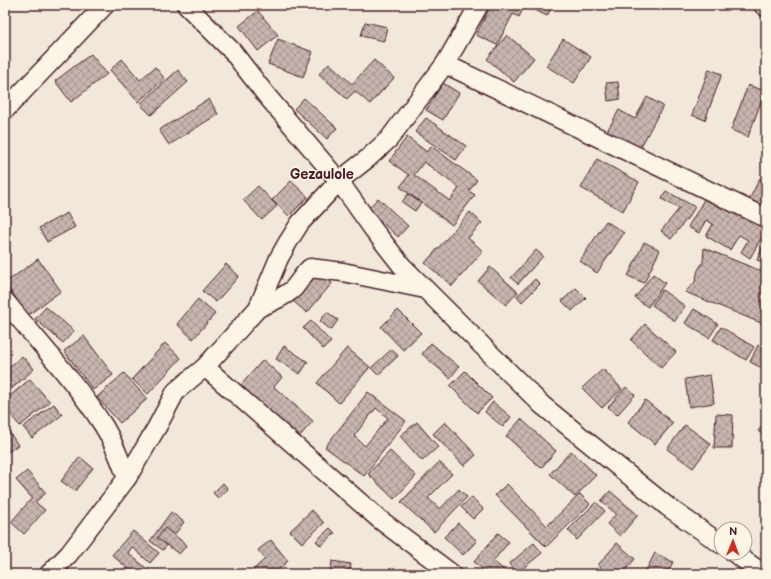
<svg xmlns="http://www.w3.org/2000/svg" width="771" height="579" viewBox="0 0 771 579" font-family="'Balsamiq Sans',sans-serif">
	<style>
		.building { fill: url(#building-cross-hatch); stroke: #4a1f2b; fill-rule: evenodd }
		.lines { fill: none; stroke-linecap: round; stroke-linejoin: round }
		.street-casing { stroke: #4a1f2b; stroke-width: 21 }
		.street { stroke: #fcf5e5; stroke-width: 18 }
		.labels { text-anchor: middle; stroke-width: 3; stroke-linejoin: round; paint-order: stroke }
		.neighbourhood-label { font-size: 14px; font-weight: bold; fill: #4a1f2b; stroke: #fcf5e5 }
	</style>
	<defs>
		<pattern id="building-cross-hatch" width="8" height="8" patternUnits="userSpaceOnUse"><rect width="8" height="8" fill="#c7b6af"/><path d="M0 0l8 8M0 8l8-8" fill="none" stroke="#a4938f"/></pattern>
	</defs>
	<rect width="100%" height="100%" fill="#f1e8da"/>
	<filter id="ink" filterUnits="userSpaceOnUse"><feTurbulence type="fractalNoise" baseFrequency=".025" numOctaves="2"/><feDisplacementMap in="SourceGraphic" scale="8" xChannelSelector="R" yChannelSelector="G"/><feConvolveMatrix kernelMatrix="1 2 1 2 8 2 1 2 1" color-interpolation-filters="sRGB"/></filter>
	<g filter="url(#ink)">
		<g class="building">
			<polygon points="491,5 525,5 519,17 513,14 497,45 476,35"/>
			<polygon points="525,5 553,5 547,16"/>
			<polygon points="258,11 278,35 258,51 239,26"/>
			<polygon points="365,22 387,27 384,41 361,36"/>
			<polygon points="507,35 534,58 514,82 487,59"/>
			<polygon points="278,39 313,52 303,77 268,64"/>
			<polygon points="563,39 591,57 574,83 546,66"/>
			<polygon points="91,54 107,74 71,102 55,81"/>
			<polygon points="122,59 140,80 155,67 165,79 138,102 110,70"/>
			<polygon points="374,60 394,78 370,104 355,91 347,99 319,74 329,63 352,84"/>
			<polygon points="709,69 722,74 705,120 692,115"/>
			<polygon points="178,70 188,82 151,115 140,104"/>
			<polygon points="618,82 620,99 608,101 606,83"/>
			<polygon points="443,83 459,93 443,120 426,110"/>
			<polygon points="748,85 765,91 748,137 731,130"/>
			<polygon points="647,97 663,106 639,150 606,133 619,110 635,119"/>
			<polygon points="304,98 337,128 327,139 294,109"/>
			<polygon points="209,99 218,114 169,145 159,130"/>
			<polygon points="426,118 466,146 456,160 415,132"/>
			<path d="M407,137l20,15 4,-6 46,34 -8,11 6,4 -23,30 -52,-38 9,-12 -20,-14zM424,162l35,26 -9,13 -36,-26z"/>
			<polygon points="597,159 639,182 623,211 581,188"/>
			<polygon points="760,178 766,181 766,216 746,206"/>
			<polygon points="291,181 308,197 289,216 272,200"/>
			<polygon points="258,186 277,206 262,220 243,200"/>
			<polygon points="666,191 695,207 690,215 671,239 661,231 679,209 662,199"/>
			<polygon points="408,194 421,203 415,211 402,202"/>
			<polygon points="706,196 766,230 750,258 741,252 748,240 739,235 730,250 706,236 713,224 706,220 699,233 688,227"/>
			<polygon points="378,198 408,226 398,237 368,209"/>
			<polygon points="470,212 482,223 468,238 483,251 452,286 425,263"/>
			<polygon points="67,213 75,227 47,242 39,228"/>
			<polygon points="606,221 624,233 597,273 580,261"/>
			<polygon points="766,238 766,263 757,260"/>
			<polygon points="644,242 660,250 644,283 628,276"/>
			<polygon points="5,245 10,250 5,254"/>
			<polygon points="704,248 766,273 766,325 685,292 695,282 698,270 703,262"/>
			<polygon points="536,250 543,256 518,284 511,278"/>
			<polygon points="38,259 61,291 28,315 5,283"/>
			<polygon points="226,264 239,276 216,302 202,291"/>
			<polygon points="490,267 518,292 506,305 478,281"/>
			<polygon points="319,272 332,283 307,313 293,301"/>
			<polygon points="653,274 665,283 648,307 635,298"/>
			<polygon points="535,279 540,284 522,302 517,296"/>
			<polygon points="576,288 586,298 572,311 562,301"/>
			<polygon points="662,290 685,306 675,321 652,305"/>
			<polygon points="198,299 215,314 193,339 177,324"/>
			<polygon points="46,307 74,331 63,343 35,319"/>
			<polygon points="694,309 718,324 709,338 685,323"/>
			<polygon points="398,310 421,333 403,350 381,327"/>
			<polygon points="327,312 338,320 331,330 320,321"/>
			<polygon points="311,321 331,342 323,349 303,328"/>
			<polygon points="645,324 676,352 661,368 631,340"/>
			<polygon points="721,327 754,347 746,360 713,340"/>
			<polygon points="84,336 113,375 93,390 64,351"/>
			<polygon points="165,343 181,358 148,394 132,379"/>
			<polygon points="431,343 459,367 450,378 422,354"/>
			<polygon points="758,345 766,349 766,370 750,362"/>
			<polygon points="284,346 308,362 300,374 276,359"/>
			<polygon points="347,348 370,367 339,403 317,383"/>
			<polygon points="392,349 398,356 378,375 371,368"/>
			<polygon points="22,356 34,369 7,393 5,392 5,371"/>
			<polygon points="263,360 282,377 274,387 313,421 299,437 240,386"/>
			<polygon points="603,369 622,389 602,408 582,388"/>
			<polygon points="465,371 492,398 477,413 450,386"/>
			<polygon points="124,373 147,399 120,423 97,397"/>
			<polygon points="710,375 714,403 689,407 685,379"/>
			<polygon points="30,379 50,402 20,426 5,408 5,400"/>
			<polygon points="626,387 635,395 617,415 608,407"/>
			<path d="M368,392l38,29 -42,55 -39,-29zM376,408l12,10 -23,28 -11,-10z"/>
			<polygon points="645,400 673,423 655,444 628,422"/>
			<polygon points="493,402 511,417 503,427 485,412"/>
			<polygon points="54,404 62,415 32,438 23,427"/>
			<polygon points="716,414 733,415 732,448 714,448"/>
			<polygon points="521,419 556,451 541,468 506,436"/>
			<polygon points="766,421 766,438 758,431"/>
			<polygon points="417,422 438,447 422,461 400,436"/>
			<polygon points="445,422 476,455 464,466 433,434"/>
			<polygon points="685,425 711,444 693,468 667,449"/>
			<polygon points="5,426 18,445 5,454"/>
			<polygon points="390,451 416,476 394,499 368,474"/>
			<polygon points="571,451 596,475 575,497 550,474"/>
			<polygon points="80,457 93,468 75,491 61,481"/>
			<polygon points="439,462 452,474 428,498 440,509 459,489 467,497 434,532 401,502"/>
			<polygon points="27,471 46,493 35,502 45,510 24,534 11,522 32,498 16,480"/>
			<polygon points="223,483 228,489 218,498 213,493"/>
			<polygon points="507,484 547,526 580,494 590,504 546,547 495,495"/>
			<polygon points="610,491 638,515 620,536 607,524 616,514 601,501"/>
			<polygon points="472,497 483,509 473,519 461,507"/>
			<polygon points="596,502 605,511 577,540 568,530"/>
			<polygon points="312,510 324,523 302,543 290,531"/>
			<polygon points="171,512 184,522 163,550 150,541"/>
			<polygon points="458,523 477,541 463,555 444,537"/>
			<polygon points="165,528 187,545 179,554 157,538"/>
			<polygon points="330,528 335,533 321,546 316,541"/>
			<polygon points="133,531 159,553 150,563 132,547 128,553 151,572 149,574 134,574 112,555"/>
			<polygon points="498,533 509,542 493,561 509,574 488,574 474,562"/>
			<polygon points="271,540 288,561 273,574 257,574 253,570 265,559 258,550"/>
			<polygon points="534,543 542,553 517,573 509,564"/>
			<polygon points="617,543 635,559 622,574 609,574 598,565"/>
			<polygon points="655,553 673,562 667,574 644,574"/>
			<polygon points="332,561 351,564 349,574 330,573"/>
			<polygon points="69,570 74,574 65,574"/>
			<polygon points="159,570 162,574 154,574"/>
		</g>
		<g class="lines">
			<defs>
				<g id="street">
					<polyline points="186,5 232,51 267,96 339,181 373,229 402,266 542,405 668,507 721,544"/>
					<polyline points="763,5 766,7"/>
					<polyline points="445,64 766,218"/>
					<polyline points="5,110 105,5"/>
					<path d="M5,301c33,41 70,80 98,124 11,17 17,35 24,53"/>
					<path d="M258,308c12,-5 24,-10 34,-18 7,-7 11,-16 18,-22l33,4 82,17"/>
					<polyline points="205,367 379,519 452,574"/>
					<polyline points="734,553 764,574"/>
					<polyline points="49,574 69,554 127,478 157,427 176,391 205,367 258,308 279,258 288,242 300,223 339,181 367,159 389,139 445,64 479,5"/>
				</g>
			</defs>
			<use href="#street" class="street-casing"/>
			<use href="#street" class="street"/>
		</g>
	</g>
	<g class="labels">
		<g class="neighbourhood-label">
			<text x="322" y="179">Gezaulole</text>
		</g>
	</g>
	<rect width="771" height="579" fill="none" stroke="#fcf5e5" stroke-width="20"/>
	<rect x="10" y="10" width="751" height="559" fill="none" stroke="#4a1f2b" stroke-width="1.5" filter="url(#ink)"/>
	<g transform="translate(733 541) rotate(1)"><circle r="19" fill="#fcf5e5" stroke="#b59f9b"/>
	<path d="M0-3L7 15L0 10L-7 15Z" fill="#c8321e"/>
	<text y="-6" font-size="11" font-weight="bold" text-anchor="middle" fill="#4a1f2b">N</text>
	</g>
</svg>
